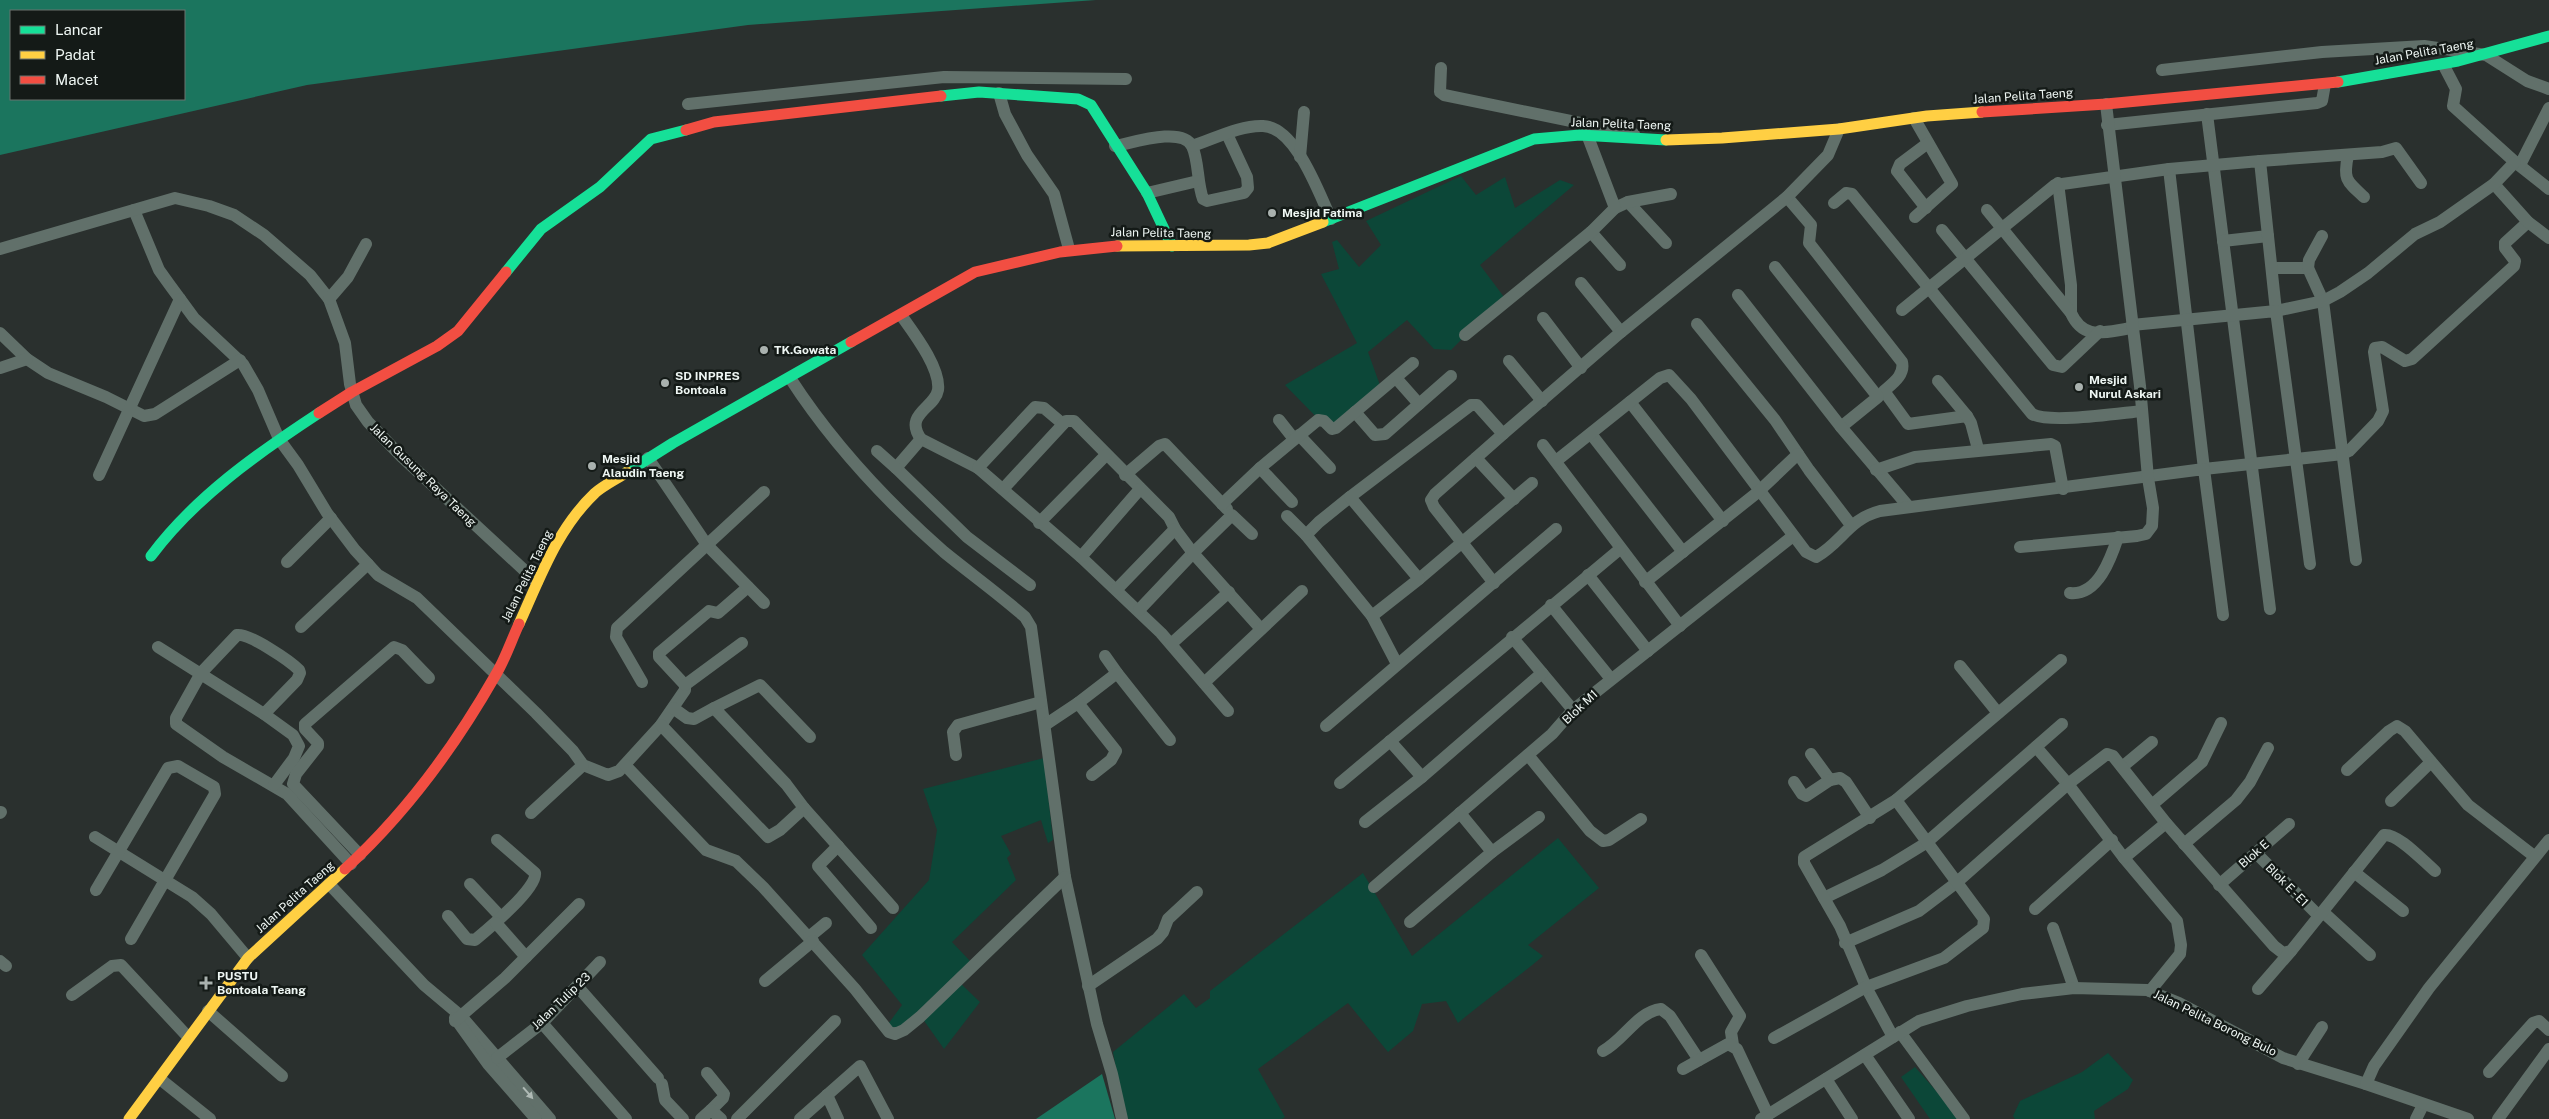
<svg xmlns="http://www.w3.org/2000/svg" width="2549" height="1119" viewBox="0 0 2549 1119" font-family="'Public Sans',sans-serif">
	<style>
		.green { fill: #0c4738 }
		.water { fill: #1b755e; fill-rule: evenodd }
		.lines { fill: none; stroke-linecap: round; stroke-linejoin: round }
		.street { stroke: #61706a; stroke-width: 12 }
		.fast { stroke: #16e098; stroke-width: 11 }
		.slow { stroke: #ffcf43; stroke-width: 11 }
		.jam { stroke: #f24e42; stroke-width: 11 }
		.oneway { fill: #afbab5 }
		.poi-dot { fill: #a9b1ae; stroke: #141a17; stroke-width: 2 }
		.labels { text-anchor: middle; stroke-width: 5; stroke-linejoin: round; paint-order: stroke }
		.street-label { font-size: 12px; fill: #eef6f3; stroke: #141a17 }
		.poi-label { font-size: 12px; font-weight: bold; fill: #eef6f3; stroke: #141a17; text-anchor: start }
	</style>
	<rect width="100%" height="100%" fill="#2a302e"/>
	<g class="green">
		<polygon points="1461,176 1476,195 1505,177 1515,208 1560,180 1574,185 1480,265 1504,297 1451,350 1434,349 1407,320 1368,352 1381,388 1331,432 1285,385 1357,343 1321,274 1339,269 1332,242 1337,240 1359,267 1381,245 1366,221"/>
		<polygon points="1044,758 1053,840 1048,843 1041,820 1001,836 1011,854 1007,858 1016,880 952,942 970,961 959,982 980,1002 944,1049 920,1015 897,1032 886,1027 902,1005 862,955 929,880 937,830 923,789"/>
		<path d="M1558,838l41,50 -71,57 15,11c-28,24 -57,43 -85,67l-12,-22 -24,3 -9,27 -25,21 -40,-49 -90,66 27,48 -3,2h-157l-12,-67 71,-58 12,14 14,-10v-7l153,-118 49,83z"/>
		<polygon points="2108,1053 2133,1080 2128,1089 2094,1111 2095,1119 2015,1119 2013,1116 2020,1101 2082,1072"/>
		<polygon points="1915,1067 1961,1119 1930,1119 1901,1077"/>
	</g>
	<g class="water">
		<path d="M0,0h1096l-348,25 -441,60 -307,70zM184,11v88h-173v-88z"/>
		<polygon points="1102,1074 1115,1119 1036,1119"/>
	</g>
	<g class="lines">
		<g class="street">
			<polyline points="2443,64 2456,89 2453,106 2515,162 2549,189"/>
			<polyline points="1441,68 1440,92 1444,95 1634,134"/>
			<polyline points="2162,70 2322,52 2424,46 2486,55 2527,81 2549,89"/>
			<polyline points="999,93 1005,114 1027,155 1054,194 1069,249"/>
			<polyline points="688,104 944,77 1126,79"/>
			<polyline points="2207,114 2270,609"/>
			<polyline points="1914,118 1952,184 1915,217"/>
			<polyline points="2107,125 2317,103 2322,101 2325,84"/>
			<path d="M1115,146c17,-3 67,-20 77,0 7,15 5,37 11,53l4,2 37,-8 4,-5 -1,-11 -20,-43"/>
			<path d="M1192,146c22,-7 48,-21 71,-20 33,1 56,68 68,93"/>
			<path d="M2348,155c-5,24 -2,26 16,42"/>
			<polyline points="1300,157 1304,112"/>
			<polyline points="2260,161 2382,152 2396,148 2421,183"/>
			<polyline points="2520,165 2549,108"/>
			<polyline points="2169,169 2204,469 2343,454 2349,451 2378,421 2383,411 2374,352 2375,348 2382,347 2405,361 2412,359 2514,266 2515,261 2505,248 2505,243 2528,222"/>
			<polyline points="2058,183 2071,285 2071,313"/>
			<polyline points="2494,184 2528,222 2549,238"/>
			<polyline points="1147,193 1198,181"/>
			<path d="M1787,197l24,28 -2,18 93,119c3,13 -9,21 -18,29l24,33 59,-8 4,7 7,26"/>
			<polyline points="1628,202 1666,243"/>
			<path d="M1834,203l12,-10 6,1 180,220c17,10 88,-1 110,-3"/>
			<polyline points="1615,208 1628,202 1671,194"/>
			<polyline points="1926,208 1897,171 1900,164 1928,143"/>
			<polyline points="134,210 159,270 169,284 194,318 243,364 258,390 279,439 298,465 327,513 355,550 378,575 417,598 536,713 573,751 583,765 608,775 619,771 661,725 685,690 685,685 659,657 659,653 709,611 718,613 748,587"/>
			<path d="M1987,210l84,103c13,29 35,18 62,15"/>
			<polyline points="1942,230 2053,365 2062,367 2100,331"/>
			<polyline points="1591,232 1620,265"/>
			<polyline points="2223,241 2268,236"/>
			<polyline points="0,249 175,198 209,206 234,215 264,235 310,275 329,299 345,343 350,384 356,405 368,422 401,456 537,582"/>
			<polyline points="1775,267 1878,397 1841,427"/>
			<polyline points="2272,268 2308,268 2323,301 2356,560"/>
			<polyline points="2308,268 2309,260 2322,236"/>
			<polyline points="1581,283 1621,332"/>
			<polyline points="1738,295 1841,427 1908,506"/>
			<polyline points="329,299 348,277 366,244"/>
			<polyline points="1902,310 2055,185 2169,169 2260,161 2276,311 2323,301 2340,292 2368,273 2415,234 2440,222 2494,184 2515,162"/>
			<path d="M901,315c12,17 40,53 37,75 -3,18 -35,24 -17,49l57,29 103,89 80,76 67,78"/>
			<polyline points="1543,318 1581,368"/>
			<polyline points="1697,324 1775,420 1809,470 1851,525"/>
			<polyline points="2132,325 2276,311 2310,564"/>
			<polyline points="0,333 27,359 48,373 106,397 144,416 155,414 240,360"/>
			<polyline points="1465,335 1591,232 1615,208 1588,137"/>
			<polyline points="1509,361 1542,401"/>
			<polyline points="0,368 27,359"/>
			<path d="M790,378c42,65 96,123 154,174 27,22 55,42 81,65l6,10 34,250 32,147 15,50 10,45"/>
			<polyline points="1396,378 1419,404"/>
			<polyline points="1938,381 1967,416"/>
			<polyline points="1630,402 1723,521"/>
			<polyline points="1355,412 1375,435 1385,434 1451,376"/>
			<polyline points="1279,420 1294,439"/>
			<polyline points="1591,434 1683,552"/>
			<polyline points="1299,435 1330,468"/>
			<polyline points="921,439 896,468 967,537 1030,585"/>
			<polyline points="1543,445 1680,626"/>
			<polyline points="877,451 896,468"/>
			<polyline points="648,458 707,545 764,603"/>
			<polyline points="1476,458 1514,499"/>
			<path d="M1556,461l104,-83 9,-3 22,24 115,153 10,5c26,-15 33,-38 64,-46l324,-42 19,146"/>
			<polyline points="978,468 1035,407 1044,408 1063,424"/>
			<polyline points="1260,468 1292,502"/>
			<polyline points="1876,470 1915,457 2051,444 2055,446 2063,489"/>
			<polyline points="99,475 180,299"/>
			<polyline points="1125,475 1159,446 1165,444 1227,509"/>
			<polyline points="1003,489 1066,421 1074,421 1169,517 1175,529 1193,553 1139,610"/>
			<polyline points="1350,497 1319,522 1306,535 1372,616 1397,664"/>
			<polyline points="1222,504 1260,468 1318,420 1324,421 1332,429 1336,428 1413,363"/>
			<polyline points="1287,516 1306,535"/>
			<polyline points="1039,523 1106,455"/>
			<polyline points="1252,534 1232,515 1193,553 1261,629"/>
			<polyline points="2020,547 2137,536 2146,534 2152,526 2153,508 2148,478 2140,386 2106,104"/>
			<polyline points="1081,557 1140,489"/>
			<polyline points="287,562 331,518"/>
			<polyline points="1588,575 1648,651"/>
			<polyline points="1419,579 1532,483"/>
			<polyline points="1645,582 1758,492 1798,454"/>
			<polyline points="1494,583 1434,507 1431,500 1435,494 1503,434"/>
			<polyline points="1117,589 1175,529"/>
			<path d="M2070,593c28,3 41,-35 48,-56"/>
			<polyline points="1551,605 1611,679"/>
			<polyline points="1372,616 1419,579 1350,497 1471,405 1477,405 1503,434 1621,332 1787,197 1828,155 1839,129"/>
			<polyline points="301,627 368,564"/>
			<polyline points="1512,637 1573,710"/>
			<polyline points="1171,644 1229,592"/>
			<path d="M158,647l106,67 33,-34 3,-7 -1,-3c-9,-9 -50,-37 -62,-35l-36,38 -25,45v6l47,33 64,37 64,70"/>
			<polyline points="1105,656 1117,673"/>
			<polyline points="1960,666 1998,713"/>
			<polyline points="642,682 616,637 617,628 764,492"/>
			<polyline points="1204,683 1302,591"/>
			<polyline points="685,685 742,643"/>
			<polyline points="1078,703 1117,673 1170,740"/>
			<polyline points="673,708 687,718 694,719 714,708"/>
			<polyline points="264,714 293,735 299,746 294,758 274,785"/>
			<polyline points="661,725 768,837 780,830 804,808 786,784 714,708 760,685 810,737"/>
			<polyline points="1045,725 1078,703 1116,751 1111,760 1092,775"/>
			<polyline points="1326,726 1556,529"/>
			<polyline points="2036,747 2068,784 2124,858 2177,921 2181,945 2180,954 2150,991"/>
			<polyline points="1811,754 1830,780 1840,778 1846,782 1870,818"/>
			<polyline points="956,755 953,732 958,725 1041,702"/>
			<polyline points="1528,755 1590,831 1603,841 1609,840 1641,819"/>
			<polyline points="625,765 706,850 736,861 763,887 855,989 889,1032 895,1034 904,1030 920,1017 1065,877"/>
			<polyline points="2122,767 2152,742"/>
			<polyline points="2347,770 2389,731 2397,726 2405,731 2468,805 2534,856"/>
			<polyline points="1422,777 1542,673"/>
			<polyline points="1794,782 1802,794 1806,796 1830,780"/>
			<polyline points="1340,783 1620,549"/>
			<polyline points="2391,801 2431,762"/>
			<polyline points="2153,804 2202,762 2221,723"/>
			<polyline points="804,808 893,908"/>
			<polyline points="0,813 1,812"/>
			<polyline points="531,813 583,765"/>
			<polyline points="1365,822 1422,777 1390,741"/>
			<polyline points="95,837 192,897 211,914 248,958"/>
			<polyline points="2184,844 2236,800 2250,782 2268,748"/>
			<polyline points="838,846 818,866 871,928"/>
			<polyline points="1492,852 1539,817"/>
			<polyline points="2256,853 2319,916"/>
			<polyline points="360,855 293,784 296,774 318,746 318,743 305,729 305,724 394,647 402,650 429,678"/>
			<polyline points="2124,858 2166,823"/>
			<polyline points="2354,872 2403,911"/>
			<polyline points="329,884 424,985 461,1016 550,1119"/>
			<polyline points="470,884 501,917"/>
			<polyline points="2219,885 2289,824"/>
			<polyline points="1374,887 1552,734 1573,710 1793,536"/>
			<polyline points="96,890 168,768 178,766 214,787 215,794 131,939"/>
			<polyline points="1824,898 1882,870 1926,843 2062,724"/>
			<polyline points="2035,909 2112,840"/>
			<polyline points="2323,912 2370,955"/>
			<path d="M448,916l19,23 8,1c12,-10 63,-52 60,-67l-38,-33"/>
			<polyline points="1410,922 1492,852 1460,813"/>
			<polyline points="496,923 526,957"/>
			<polyline points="2053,928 2074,988"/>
			<polyline points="809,937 826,923"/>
			<path d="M1845,943l74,-32 37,-28 112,-99 39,-30 6,2 53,67 108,123 9,7 8,-2 93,-116c14,-2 39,26 51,36"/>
			<polyline points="1701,955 1740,1016 1731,1032 1733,1045"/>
			<polyline points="0,961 6,966"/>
			<polyline points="765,981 813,941"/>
			<polyline points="577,986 658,1078"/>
			<polyline points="1088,986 1157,939 1163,932 1168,919 1197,892"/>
			<polyline points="2258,989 2291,951"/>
			<polyline points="72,995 112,966 121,965 188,1037"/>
			<polyline points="208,1011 282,1076"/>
			<polyline points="455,1018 488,1064 536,1119"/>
			<polyline points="455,1021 505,978 579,904"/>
			<polyline points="542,1023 626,1119"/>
			<polyline points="1900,1032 1964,1119"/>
			<polyline points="1893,1037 1866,987 1840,926 1804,863 1804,857 1896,800 2061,660"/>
			<polyline points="1774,1038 1866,987 1944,958 1983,928 1984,919 1896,800"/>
			<path d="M1603,1051c21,-11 34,-39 58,-42l9,7 29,44"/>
			<polyline points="1865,1055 1909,1119"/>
			<polyline points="497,1058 542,1023 600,962"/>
			<polyline points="2298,1064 2322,1027"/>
			<polyline points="1683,1069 1728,1044 1737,1049 1768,1115"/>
			<polyline points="2489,1072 2533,1023 2539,1021 2549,1030"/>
			<polyline points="707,1073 724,1094 723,1098 711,1110"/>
			<polyline points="160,1079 210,1119"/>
			<polyline points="1826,1079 1852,1119"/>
			<polyline points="662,1084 665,1100 683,1119"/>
			<polyline points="827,1095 838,1119"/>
			<polyline points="701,1119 711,1110 721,1119"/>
			<polyline points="737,1119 835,1021"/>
			<polyline points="800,1119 860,1066 888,1119"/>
			<polyline points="1761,1119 1919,1021 1967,1006 2022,994 2074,988 2147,990 2179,1003 2283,1058 2366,1084"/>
			<polyline points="2416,1119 2423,1105"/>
			<polyline points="2468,1119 2366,1084 2374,1066 2429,988 2549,840"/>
			<polyline points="2498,1119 2549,1049"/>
		</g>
		<g class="fast">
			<polyline points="2338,82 2458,61 2549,36"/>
			<polyline points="941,96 979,92 1078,99 1091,105 1147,193 1172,246"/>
			<polyline points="1323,222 1534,139 1580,135 1666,140"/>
			<polyline points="506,272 541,229 600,187 651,139 686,130"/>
			<polyline points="627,472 673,443 851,342"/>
			<path d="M151,556c44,-59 107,-103 168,-143"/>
		</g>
		<g class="slow">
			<polyline points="1666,140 1722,138 1839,129 1927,116 1982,112"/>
			<polyline points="1117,246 1249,245 1268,243 1323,222"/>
			<path d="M519,624c21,-46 38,-95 76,-131 9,-8 22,-14 32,-21"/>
			<polyline points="129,1119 248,958 345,869"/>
		</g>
		<g class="jam">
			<polyline points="1982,112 2106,104 2338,82"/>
			<polyline points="686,130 714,122 941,96"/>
			<polyline points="851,342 975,272 1060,252 1117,246"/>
			<polyline points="319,413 352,392 437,346 458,331 506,272"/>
			<path d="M345,869c59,-54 110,-123 150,-193 10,-16 16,-35 24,-52"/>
		</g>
	</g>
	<defs><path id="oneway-solid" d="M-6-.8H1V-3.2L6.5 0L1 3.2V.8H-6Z" transform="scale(1.25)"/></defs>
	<use class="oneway" href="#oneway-solid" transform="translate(528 1093) rotate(49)"/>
	<g class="poi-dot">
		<circle cx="1272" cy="213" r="5"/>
		<circle cx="764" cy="350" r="5"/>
		<circle cx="665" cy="383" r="5"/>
		<circle cx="2079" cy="387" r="5"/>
		<circle cx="592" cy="466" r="5"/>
		<path d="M203.5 975.5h5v5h5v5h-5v5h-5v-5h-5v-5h5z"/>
	</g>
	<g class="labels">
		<g class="street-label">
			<text transform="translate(2424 52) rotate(-10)" y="4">Jalan Pelita Taeng</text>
			<text transform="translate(2023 96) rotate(-4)" y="4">Jalan Pelita Taeng</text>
			<text transform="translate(1621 124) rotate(2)" y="4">Jalan Pelita Taeng</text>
			<text transform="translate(1161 233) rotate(1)" y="4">Jalan Pelita Taeng</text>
			<text transform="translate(423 475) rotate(44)" y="4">Jalan Gusung Raya Taeng</text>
			<text transform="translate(527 576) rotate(-64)" y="4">Jalan Pelita Taeng</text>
			<text transform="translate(1580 707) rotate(-43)" y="4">Blok M1</text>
			<text transform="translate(2254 854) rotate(-41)" y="4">Blok E</text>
			<text transform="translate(2287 885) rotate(45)" y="4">Blok E - E1</text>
			<text transform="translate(295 897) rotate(-42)" y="4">Jalan Pelita Taeng</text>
			<text transform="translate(561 1001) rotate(-44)" y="4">Jalan Tulip 23</text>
			<text transform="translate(2215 1023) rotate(26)" y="4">Jalan Pelita Borong Bulo</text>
		</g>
		<g class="poi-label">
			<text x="1282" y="217">Mesjid Fatima</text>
			<text x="774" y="354">TK.Gowata</text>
			<text x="675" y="380">SD INPRES<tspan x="675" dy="14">Bontoala</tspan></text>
			<text x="2089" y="384">Mesjid<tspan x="2089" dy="14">Nurul Askari</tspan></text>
			<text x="602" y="463">Mesjid<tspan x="602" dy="14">Alaudin Taeng</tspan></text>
			<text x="217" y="980">PUSTU<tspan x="217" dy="14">Bontoala Teang</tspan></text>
		</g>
	</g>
	<rect x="10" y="10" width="175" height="90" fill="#141a17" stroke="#6b726f"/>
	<rect x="20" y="26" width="25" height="8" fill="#16e098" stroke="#6b726f"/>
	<text x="55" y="35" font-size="15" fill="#eef6f3">Lancar</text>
	<rect x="20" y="51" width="25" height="8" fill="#ffcf43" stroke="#6b726f"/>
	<text x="55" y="60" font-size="15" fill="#eef6f3">Padat</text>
	<rect x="20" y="76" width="25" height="8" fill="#f24e42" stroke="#6b726f"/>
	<text x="55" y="85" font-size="15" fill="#eef6f3">Macet</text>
</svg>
